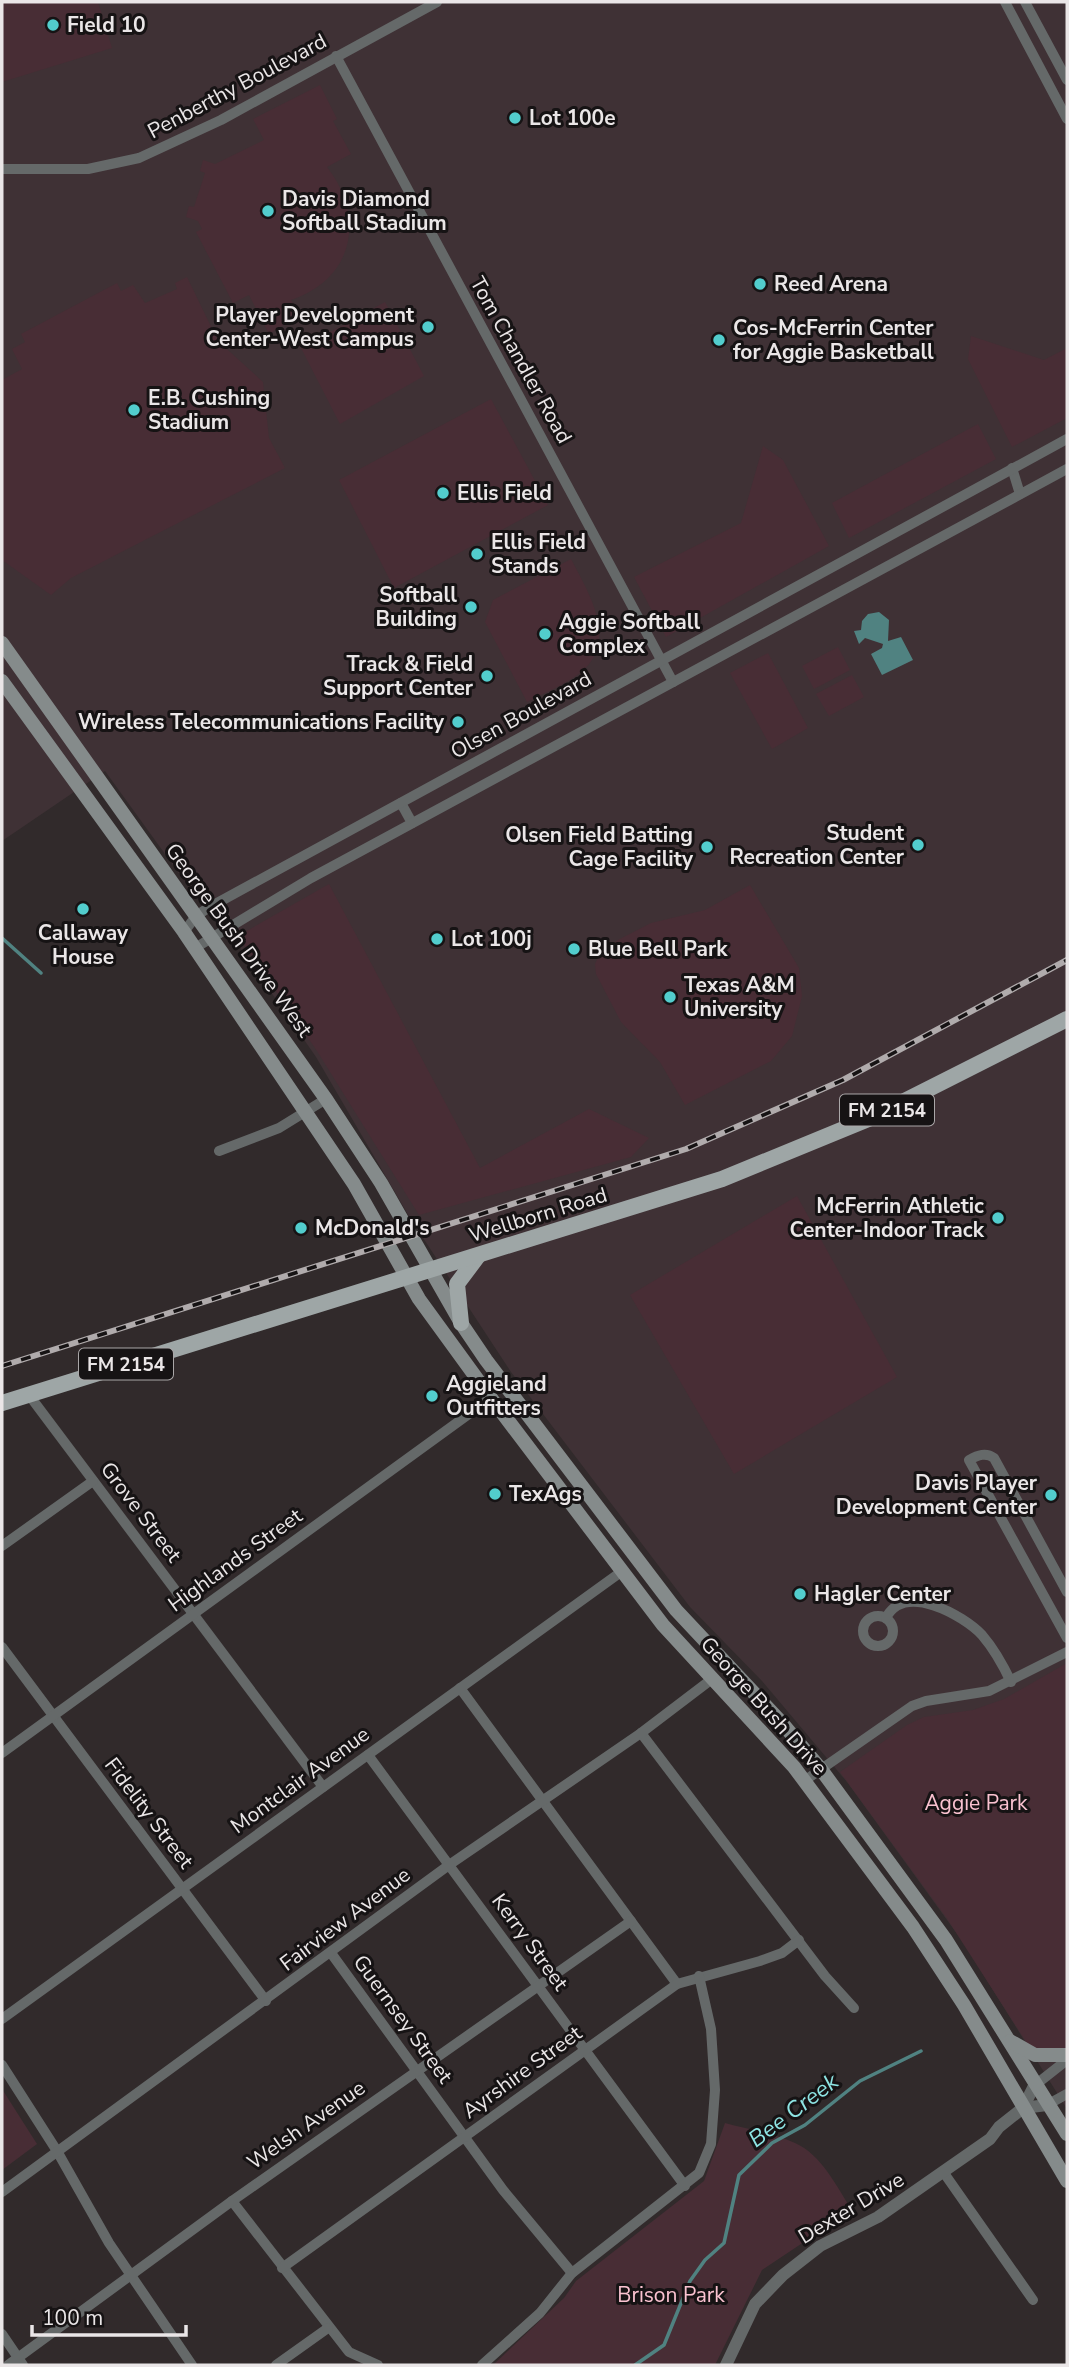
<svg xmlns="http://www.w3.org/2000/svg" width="1069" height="2367" viewBox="0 0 1069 2367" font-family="'Nunito Sans',sans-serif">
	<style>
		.built { fill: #3f3135 }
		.green { fill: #482d35 }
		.water { fill: #508281 }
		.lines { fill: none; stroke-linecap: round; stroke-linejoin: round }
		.stream { stroke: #508281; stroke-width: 3.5 }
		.minor { stroke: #656969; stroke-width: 10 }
		.tertiary { stroke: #656969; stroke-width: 12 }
		.secondary { stroke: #858b8b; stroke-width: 14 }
		.primary { stroke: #9ea6a6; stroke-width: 16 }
		.rail-casing { stroke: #b0abac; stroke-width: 6 }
		.rail { stroke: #161314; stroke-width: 3.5; stroke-dasharray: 10; stroke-linecap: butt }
		.poi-dot { fill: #52cdcd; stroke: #161314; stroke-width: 2.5 }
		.labels { text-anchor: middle; stroke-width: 6; stroke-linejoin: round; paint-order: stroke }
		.shield { fill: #161314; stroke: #aaa7a8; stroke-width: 2 }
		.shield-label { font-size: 19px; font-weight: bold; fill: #eae6e7 }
		.poi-label { font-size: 21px; font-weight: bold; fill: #eae6e7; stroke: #161314; text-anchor: start }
		.street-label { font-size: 21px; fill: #eae6e7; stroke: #161314 }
		.park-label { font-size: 21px; fill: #fac2d0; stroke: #161314 }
		.water-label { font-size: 23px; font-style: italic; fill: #8ee5e4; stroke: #161314 }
	</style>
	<rect width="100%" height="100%" fill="#312a2b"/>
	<polygon class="built" points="2,2 1067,2 1067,2109 963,1942 847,1782 762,1681 690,1607 511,1372 410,1218 316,1057 232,936 191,890 105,771 2,841"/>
	<g class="green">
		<polygon points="2,2 98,2 112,48 2,82"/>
		<path d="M320,85l17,34 -4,2 18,33 -24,13c39,50 27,112 -36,133l8,15 -30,19 -20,-39 -16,8 -37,-71 6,-3 -4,-8 -12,-4 3,-11 5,1 11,-34 -5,-2 3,-11 12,4 49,-24 -11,-21z"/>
		<polygon points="187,277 218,341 263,382 269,438 285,468 71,578 51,595 2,560 2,380 22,369 12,349 25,342 21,334 117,283 121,291 133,285 145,303 177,289 175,283"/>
		<polygon points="385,302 424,376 340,424 301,348"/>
		<polygon points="971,336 1044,360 1067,348 1067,418 1012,447 968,359"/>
		<polygon points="491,399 548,505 394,588 339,480"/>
		<polygon points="978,424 996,459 849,538 832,503"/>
		<polygon points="763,446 783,460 829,546 666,637 634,577 741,523"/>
		<path d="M571,559c17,33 49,82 9,114 -15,12 -36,20 -53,29l-42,-80 8,-22z"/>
		<polygon points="838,647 850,670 814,689 802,666"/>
		<polygon points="768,653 808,728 772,749 730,673"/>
		<polygon points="852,675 864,697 829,716 816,694"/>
		<polygon points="329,884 480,1168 589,1109 649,1138 631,1157 419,1215 317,1051 238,936"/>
		<polygon points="750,885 799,968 802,996 792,1036 771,1061 685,1105 660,1062 621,1022 596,974 595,964 601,951 618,940 651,923 705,910"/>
		<polygon points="797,1196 897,1377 734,1474 630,1295"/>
		<polygon points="1067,1663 1067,2049 1032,2051 946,1917 840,1772 907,1725 924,1717 973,1710 1004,1699"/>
		<polygon points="2,2089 37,2144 2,2170"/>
		<path d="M725,2123c22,6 49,10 70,20 27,12 41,43 57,67l-90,60 -47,95h-222l71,-67 12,-17 128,-100z"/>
	</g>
	<polygon class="water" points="879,612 889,620 888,641 901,637 913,660 882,675 871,654 882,648 883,644 865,638 859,644 854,631 861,630 862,621 868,614"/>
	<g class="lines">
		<g class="stream">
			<polyline points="2,938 41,973"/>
			<polyline points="635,2365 664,2345 690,2281 705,2260 724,2243 739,2175 772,2143 805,2125 860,2081 921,2051"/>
		</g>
		<g class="minor">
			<polyline points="1005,2 1067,119"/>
			<polyline points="1025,2 1067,80"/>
			<polyline points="336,56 673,682"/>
			<polyline points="2,169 88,169 139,158 221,120 437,2"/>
			<polyline points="1012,468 1020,494"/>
			<polyline points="401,803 412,823"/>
			<polyline points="184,932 196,916 208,908 1067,439"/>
			<polyline points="195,948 311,878 1067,469"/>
			<polyline points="219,1151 279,1128 326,1099"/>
			<polyline points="29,1395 323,1787"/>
			<polyline points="2,1546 93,1481"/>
			<path d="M1067,1592l-73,-134c-8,-6 -16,-3 -25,2l98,178"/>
			<circle cx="878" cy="1631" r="15"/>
			<path d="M886,1618c18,-36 77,-3 96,17 12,14 21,30 29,47"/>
			<polyline points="2,1647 266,2001"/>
			<polyline points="460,1688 677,1984"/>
			<polyline points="641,1733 825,1976 854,2008"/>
			<polyline points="2,1753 491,1398"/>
			<polyline points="368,1755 685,2186"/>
			<polyline points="804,1781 912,1706 926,1701 989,1691 1067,1652"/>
			<polyline points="331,1953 503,2190 572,2273"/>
			<polyline points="2,2019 621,1572"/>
			<polyline points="2,2065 57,2151 109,2243 192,2365"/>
			<polyline points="1034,2086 1067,2060"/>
			<polyline points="1047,2105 1067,2094"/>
			<polyline points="944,2173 1033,2300"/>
			<polyline points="2,2192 449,1865 641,1733 712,1679"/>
			<polyline points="232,2201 349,2352 378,2365"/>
			<polyline points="282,2268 677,1984 760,1961 782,1953 799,1940"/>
			<polyline points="2,2334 23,2365"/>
			<polyline points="8,2365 232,2201 631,1921"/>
			<polyline points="276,2365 328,2328"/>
			<polyline points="482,2365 540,2313 572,2273 699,2173 711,2144 715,2090 711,2029 699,1976"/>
		</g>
		<g class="tertiary">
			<polyline points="1023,2108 1047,2105"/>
			<polyline points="726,2365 755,2304 783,2275 820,2246 878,2217 990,2139 999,2127 1023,2108 1034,2086"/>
		</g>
		<g class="secondary">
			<polyline points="2,643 326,1099 381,1183 461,1323 486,1360 676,1610 782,1723 820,1768 946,1940 1067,2134"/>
			<polyline points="2,681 184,932 354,1184 419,1299 491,1398 663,1625 794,1767 913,1927 964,2005 1067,2181"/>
			<polyline points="1010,2041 1035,2055 1067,2055"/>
		</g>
		<g class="primary">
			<polyline points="461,1323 457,1284 478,1256"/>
			<polyline points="2,1403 722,1179 873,1117 1067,1019"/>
		</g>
		<defs>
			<polyline id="rail" points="2,1366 686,1149 843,1080 1067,960"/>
		</defs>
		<use href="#rail" class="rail-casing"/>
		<use href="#rail" class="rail"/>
	</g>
	<g class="poi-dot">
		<circle cx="53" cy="25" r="7"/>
		<circle cx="515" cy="118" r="7"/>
		<circle cx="268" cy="211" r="7"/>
		<circle cx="760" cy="284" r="7"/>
		<circle cx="428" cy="327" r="7"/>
		<circle cx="719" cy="340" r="7"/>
		<circle cx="134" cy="410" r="7"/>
		<circle cx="443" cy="493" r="7"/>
		<circle cx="477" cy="554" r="7"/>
		<circle cx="471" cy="607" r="7"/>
		<circle cx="545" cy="634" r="7"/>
		<circle cx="487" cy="676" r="7"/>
		<circle cx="458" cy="722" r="7"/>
		<circle cx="918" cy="845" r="7"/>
		<circle cx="707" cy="847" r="7"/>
		<circle cx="83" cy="909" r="7"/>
		<circle cx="437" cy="939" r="7"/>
		<circle cx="574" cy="949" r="7"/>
		<circle cx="670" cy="997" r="7"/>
		<circle cx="998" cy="1218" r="7"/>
		<circle cx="301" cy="1228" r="7"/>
		<circle cx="432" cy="1396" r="7"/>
		<circle cx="495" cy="1494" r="7"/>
		<circle cx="1051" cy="1495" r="7"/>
		<circle cx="800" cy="1594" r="7"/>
	</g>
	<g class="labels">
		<g class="shield">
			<rect x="840" y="1094.5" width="94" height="31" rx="5"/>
			<rect x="79" y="1348.5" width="94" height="31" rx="5"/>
		</g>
		<g class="shield-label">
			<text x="887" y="1117">FM 2154</text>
			<text x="126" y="1371">FM 2154</text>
		</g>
		<g class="poi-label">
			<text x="67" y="32">Field 10</text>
			<text x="529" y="125">Lot 100e</text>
			<text x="282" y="206">Davis Diamond<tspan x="282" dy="24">Softball Stadium</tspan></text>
			<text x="774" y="291">Reed Arena</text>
			<text x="414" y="322" text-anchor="end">Player Development<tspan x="414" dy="24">Center-West Campus</tspan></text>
			<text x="733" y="335">Cos-McFerrin Center<tspan x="733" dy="24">for Aggie Basketball</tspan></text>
			<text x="148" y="405">E.B. Cushing<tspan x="148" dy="24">Stadium</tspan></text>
			<text x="457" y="500">Ellis Field</text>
			<text x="491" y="549">Ellis Field<tspan x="491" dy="24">Stands</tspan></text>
			<text x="457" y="602" text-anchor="end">Softball<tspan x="457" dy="24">Building</tspan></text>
			<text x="559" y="629">Aggie Softball<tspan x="559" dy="24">Complex</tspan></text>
			<text x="473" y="671" text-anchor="end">Track &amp; Field<tspan x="473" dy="24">Support Center</tspan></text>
			<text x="444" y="729" text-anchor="end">Wireless Telecommunications Facility</text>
			<text x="904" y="840" text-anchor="end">Student<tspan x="904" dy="24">Recreation Center</tspan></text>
			<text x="693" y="842" text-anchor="end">Olsen Field Batting<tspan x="693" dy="24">Cage Facility</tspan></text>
			<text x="83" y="940" text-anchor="middle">Callaway<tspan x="83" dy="24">House</tspan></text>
			<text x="451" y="946">Lot 100j</text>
			<text x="588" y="956">Blue Bell Park</text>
			<text x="684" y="992">Texas A&amp;M<tspan x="684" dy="24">University</tspan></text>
			<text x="984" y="1213" text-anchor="end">McFerrin Athletic<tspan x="984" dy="24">Center-Indoor Track</tspan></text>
			<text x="315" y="1235">McDonald's</text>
			<text x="446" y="1391">Aggieland<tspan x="446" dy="24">Outfitters</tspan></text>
			<text x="1037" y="1490" text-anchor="end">Davis Player<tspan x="1037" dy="24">Development Center</tspan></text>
			<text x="509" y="1501">TexAgs</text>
			<text x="814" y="1601">Hagler Center</text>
		</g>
		<g class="street-label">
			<text transform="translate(237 86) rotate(-28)" y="7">Penberthy Boulevard</text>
			<text transform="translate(521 360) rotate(61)" y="7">Tom Chandler Road</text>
			<text transform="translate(521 715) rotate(-29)" y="7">Olsen Boulevard</text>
			<text transform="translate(239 940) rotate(54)" y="7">George Bush Drive West</text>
			<text transform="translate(538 1215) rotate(-17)" y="7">Wellborn Road</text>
			<text transform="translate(141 1512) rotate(53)" y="7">Grove Street</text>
			<text transform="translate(235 1560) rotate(-36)" y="7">Highlands Street</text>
			<text transform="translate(764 1706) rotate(48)" y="7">George Bush Drive</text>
			<text transform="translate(300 1780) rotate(-36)" y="7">Montclair Avenue</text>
			<text transform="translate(149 1813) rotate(53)" y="7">Fidelity Street</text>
			<text transform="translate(345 1919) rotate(-37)" y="7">Fairview Avenue</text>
			<text transform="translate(530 1942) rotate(54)" y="7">Kerry Street</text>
			<text transform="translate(403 2019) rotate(54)" y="7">Guernsey Street</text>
			<text transform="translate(522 2072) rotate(-36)" y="7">Ayrshire Street</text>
			<text transform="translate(306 2125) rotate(-35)" y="7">Welsh Avenue</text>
			<text transform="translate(851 2208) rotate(-31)" y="7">Dexter Drive</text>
		</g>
		<g class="park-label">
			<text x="976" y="1810">Aggie Park</text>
			<text x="671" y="2302">Brison Park</text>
		</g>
		<g class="water-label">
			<text transform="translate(793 2110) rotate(-37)" y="8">Bee Creek</text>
		</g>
	</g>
	<rect width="1069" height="2367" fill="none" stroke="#eae6e7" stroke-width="7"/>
	<path d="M32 2325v10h154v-10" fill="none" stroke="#eae6e7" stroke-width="3.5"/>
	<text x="42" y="2325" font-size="21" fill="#eae6e7" stroke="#161314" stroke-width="5" paint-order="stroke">100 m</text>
</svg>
